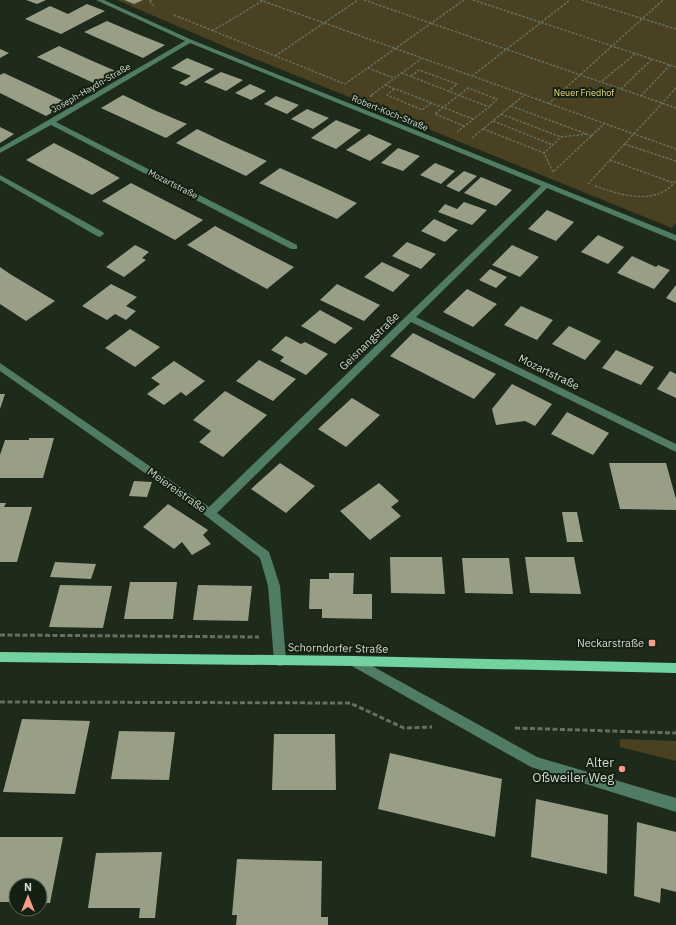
<svg xmlns="http://www.w3.org/2000/svg" width="676" height="925" viewBox="0 0 676 925" font-family="'IBM Plex Sans',sans-serif">
	<style>
		.green { fill: #494121 }
		.building { fill: #999e87 }
		.lines { fill: none; stroke-linecap: round; stroke-linejoin: round }
		.path-far1 { stroke: #667062; stroke-width: 1.5; stroke-dasharray: 2.5 1.5; stroke-linecap: butt }
		.path { stroke: #667062; stroke-width: 3; stroke-dasharray: 5 2.5; stroke-linecap: butt }
		.minor { fill: #4f7c63; fill-rule: evenodd }
		.major { fill: #72d3a0; fill-rule: evenodd }
		.poi-dot { fill: #f49e8a; stroke: #142011; stroke-width: 1.5 }
		.labels { text-anchor: middle; stroke-width: 4; stroke-linejoin: round; paint-order: stroke }
		.far-street-label { font-size: 9px; fill: #d2dacf; stroke: #142011 }
		.far-park-label { font-size: 9px; fill: #f1dc86; stroke: #142011 }
		.street-label { font-size: 11px; fill: #d2dacf; stroke: #142011 }
		.poi-label { font-size: 11px; fill: #d2dacf; stroke: #142011; text-anchor: end }
		.near-poi-label { font-size: 13px; fill: #d2dacf; stroke: #142011; text-anchor: end }
	</style>
	<rect width="100%" height="100%" fill="#1e2a1a"/>
	<g class="green">
		<polygon points="117,0 676,0 676,223 672,228 228,48"/>
		<polygon points="620,739 676,741 676,761 620,747"/>
	</g>
	<g class="building">
		<polygon points="26,0 46,0 37,4"/>
		<polygon points="124,0 143,0 134,4"/>
		<polygon points="87,4 105,11 61,34 25,19 50,6 68,14"/>
		<polygon points="107,21 135,33 165,45 143,58 84,32"/>
		<polygon points="59,46 88,59 118,72 96,84 37,57"/>
		<polygon points="0,49 9,53 0,58"/>
		<polygon points="187,58 214,69 186,86 179,83 191,76 171,68"/>
		<polygon points="221,72 243,80 226,91 204,82"/>
		<polygon points="4,73 68,103 46,116 0,93 0,75"/>
		<polygon points="250,84 266,91 251,100 235,93"/>
		<polygon points="123,95 154,110 187,124 166,138 101,108"/>
		<polygon points="276,96 299,105 287,114 264,104"/>
		<polygon points="307,109 329,118 313,129 291,119"/>
		<polygon points="336,120 361,130 336,149 311,138"/>
		<polygon points="0,127 14,134 0,143"/>
		<polygon points="197,129 231,145 267,161 246,176 176,143"/>
		<polygon points="369,134 392,144 370,161 346,150"/>
		<polygon points="54,143 87,160 120,178 92,195 26,160"/>
		<polygon points="398,148 420,156 403,171 381,163"/>
		<polygon points="435,163 455,171 441,184 420,175"/>
		<polygon points="280,168 318,185 357,203 337,219 259,183"/>
		<polygon points="464,171 477,176 459,192 446,186"/>
		<polygon points="481,177 512,190 496,206 464,193"/>
		<polygon points="131,183 166,201 203,220 175,240 102,201"/>
		<polygon points="464,202 487,210 472,225 438,212 445,204 457,209"/>
		<polygon points="547,210 574,222 556,241 528,229"/>
		<polygon points="434,219 458,230 445,242 421,231"/>
		<polygon points="215,226 253,246 294,267 267,289 187,245"/>
		<polygon points="598,235 624,247 608,264 581,252"/>
		<polygon points="407,242 436,254 421,269 392,256"/>
		<polygon points="135,245 149,252 142,258 146,260 124,277 106,267"/>
		<polygon points="512,245 539,257 520,277 492,265"/>
		<polygon points="632,256 656,267 658,265 670,270 654,289 617,273"/>
		<polygon points="382,262 410,275 393,292 364,277"/>
		<polygon points="0,267 10,274 55,301 26,321 0,304"/>
		<polygon points="490,269 507,277 496,288 479,280"/>
		<polygon points="111,284 137,297 126,306 136,311 126,320 115,314 107,320 82,306"/>
		<polygon points="337,284 380,305 364,321 320,300"/>
		<polygon points="676,285 676,303 666,298"/>
		<polygon points="467,289 497,304 473,327 443,312"/>
		<polygon points="521,306 553,320 537,340 504,325"/>
		<polygon points="320,310 353,328 335,344 301,326"/>
		<polygon points="569,326 601,341 585,360 552,344"/>
		<polygon points="130,329 160,347 135,367 105,348"/>
		<polygon points="413,333 453,353 496,374 474,399 390,356"/>
		<polygon points="286,336 301,344 305,342 328,354 306,375 280,361 284,357 271,350"/>
		<polygon points="616,350 654,367 641,385 602,368"/>
		<polygon points="259,360 296,379 273,401 236,381"/>
		<polygon points="174,361 205,381 186,396 181,392 164,405 147,394 160,384 151,378"/>
		<polygon points="670,371 676,374 676,398 657,389"/>
		<polygon points="512,384 552,404 535,426 525,421 496,425 492,409"/>
		<polygon points="225,391 267,415 223,457 199,442 211,431 193,420"/>
		<polygon points="0,394 5,394 0,409"/>
		<polygon points="352,398 380,415 346,447 318,429"/>
		<polygon points="567,412 609,433 593,455 551,434"/>
		<polygon points="29,438 54,438 43,478 0,478 0,455 5,440 29,440"/>
		<polygon points="280,463 315,486 286,513 251,489"/>
		<polygon points="609,463 666,463 676,499 676,510 620,509"/>
		<polygon points="134,481 152,482 147,497 129,496"/>
		<polygon points="379,483 399,501 391,507 401,516 370,540 340,511"/>
		<polygon points="0,503 6,503 4,507 32,507 17,562 0,562"/>
		<polygon points="168,504 208,530 203,535 211,544 192,555 182,542 174,549 143,527"/>
		<polygon points="562,512 577,512 583,542 567,542"/>
		<polygon points="390,557 442,557 445,594 391,593"/>
		<polygon points="525,557 574,557 581,594 530,593"/>
		<polygon points="462,558 509,558 513,594 465,593"/>
		<polygon points="55,562 96,564 91,579 50,577"/>
		<polygon points="329,573 354,573 353,594 372,594 372,619 322,618 322,609 309,609 310,579 329,579"/>
		<polygon points="130,582 177,582 173,619 124,619"/>
		<polygon points="60,585 112,586 103,628 49,627"/>
		<polygon points="198,585 252,586 248,621 193,620"/>
		<polygon points="22,719 90,721 75,794 3,792"/>
		<polygon points="119,731 175,732 169,780 111,779"/>
		<polygon points="274,734 335,734 336,790 272,790"/>
		<polygon points="390,753 502,779 495,837 378,809"/>
		<polygon points="536,799 608,815 607,874 531,857"/>
		<polygon points="637,822 676,832 676,892 661,888 660,903 634,896"/>
		<polygon points="0,837 63,837 50,903 40,903 40,885 16,885 16,902 0,902"/>
		<polygon points="162,852 155,918 139,918 140,908 88,908 96,853"/>
		<polygon points="237,859 322,861 321,917 328,917 328,925 236,925 237,915 232,915"/>
	</g>
	<g class="lines">
		<g class="path-far1">
			<polyline points="152,0 149,1 155,7"/>
			<polyline points="260,0 676,149"/>
			<polyline points="364,0 676,108"/>
			<polyline points="473,0 676,67"/>
			<polyline points="582,0 676,29"/>
			<polyline points="174,15 345,84 464,0"/>
			<polyline points="212,31 264,0"/>
			<polyline points="275,56 358,0"/>
			<polyline points="368,68 394,78"/>
			<polyline points="402,73 489,107 457,132"/>
			<polyline points="411,76 419,70 457,84 449,91"/>
			<polyline points="472,76 570,0"/>
			<polyline points="602,81 635,54"/>
			<polyline points="385,85 473,119"/>
			<polyline points="394,89 387,95 422,110 431,103"/>
			<polyline points="621,89 652,59"/>
			<polyline points="372,96 370,96 421,59"/>
			<polyline points="641,96 670,65"/>
			<polyline points="548,104 663,0"/>
			<polyline points="511,106 592,136"/>
			<polyline points="501,114 561,137"/>
			<polyline points="493,121 553,145"/>
			<polyline points="464,126 435,114 468,88 497,99 489,107"/>
			<polyline points="483,129 544,153"/>
			<polyline points="587,134 561,137 544,153 553,172 605,123"/>
			<polyline points="472,138 523,96"/>
			<polyline points="624,144 676,161"/>
			<polyline points="610,160 674,183"/>
			<polyline points="588,184 676,88"/>
			<path d="M595,186c25,9 63,21 81,-6"/>
		</g>
		<g class="path">
			<polyline points="0,635 259,637"/>
			<polyline points="0,702 350,703 404,728 432,727"/>
			<polyline points="515,728 676,733"/>
		</g>
		<g class="minor">
			<polygon points="96,0 104,0 192,40 676,235 676,241 547,188 416,317 676,444 676,452 411,322 217,513 269,552 270,555 280,586 286,661 284,665 280,666 276,665 274,661 268,586 260,558 206,516 0,371 0,363 209,507 541,186 190,43 56,122 297,245 297,249 291,249 51,125 0,153 0,148 185,41"/>
			<polygon points="0,175 103,232 104,234 100,237 97,236 0,180"/>
			<polygon points="354,656 537,757 676,798 676,812 531,767 350,665 348,661 350,657"/>
		</g>
		<polygon class="major" points="0,652 354,656 676,663 676,673 354,666 0,662"/>
	</g>
	<g class="poi-dot">
		<rect x="648" y="639" width="8" height="8" rx="2"/>
		<circle cx="622" cy="769" r="4"/>
	</g>
	<g class="labels">
		<g class="far-street-label">
			<text transform="translate(91 88) rotate(-30)" y="3">Joseph-Haydn-Straße</text>
			<text transform="translate(390 113) rotate(22)" y="3">Robert-Koch-Straße</text>
			<text transform="translate(173 184) rotate(27)" y="3">Mozartstraße</text>
		</g>
		<g class="far-park-label">
			<text x="584" y="96">Neuer Friedhof</text>
		</g>
		<g class="street-label">
			<text transform="translate(369 341) rotate(-44)" y="4">Geisnangstraße</text>
			<text transform="translate(549 372) rotate(26)" y="4">Mozartstraße</text>
			<text transform="translate(177 490) rotate(35)" y="4">Meiereistraße</text>
			<text transform="translate(338 648) rotate(1)" y="4">Schorndorfer Straße</text>
		</g>
		<g class="poi-label">
			<text x="644" y="647">Neckarstraße</text>
		</g>
		<g class="near-poi-label">
			<text x="614" y="767">Alter<tspan x="614" dy="15">Oßweiler Weg</tspan></text>
		</g>
	</g>
	<g transform="translate(28 897)"><circle r="19" fill="#142011" stroke="#606a5d"/>
	<path d="M0-3L7 15L0 10L-7 15Z" fill="#f49e8a"/>
	<text y="-6" font-size="11" font-weight="bold" text-anchor="middle" fill="#d2dacf">N</text>
	</g>
</svg>
